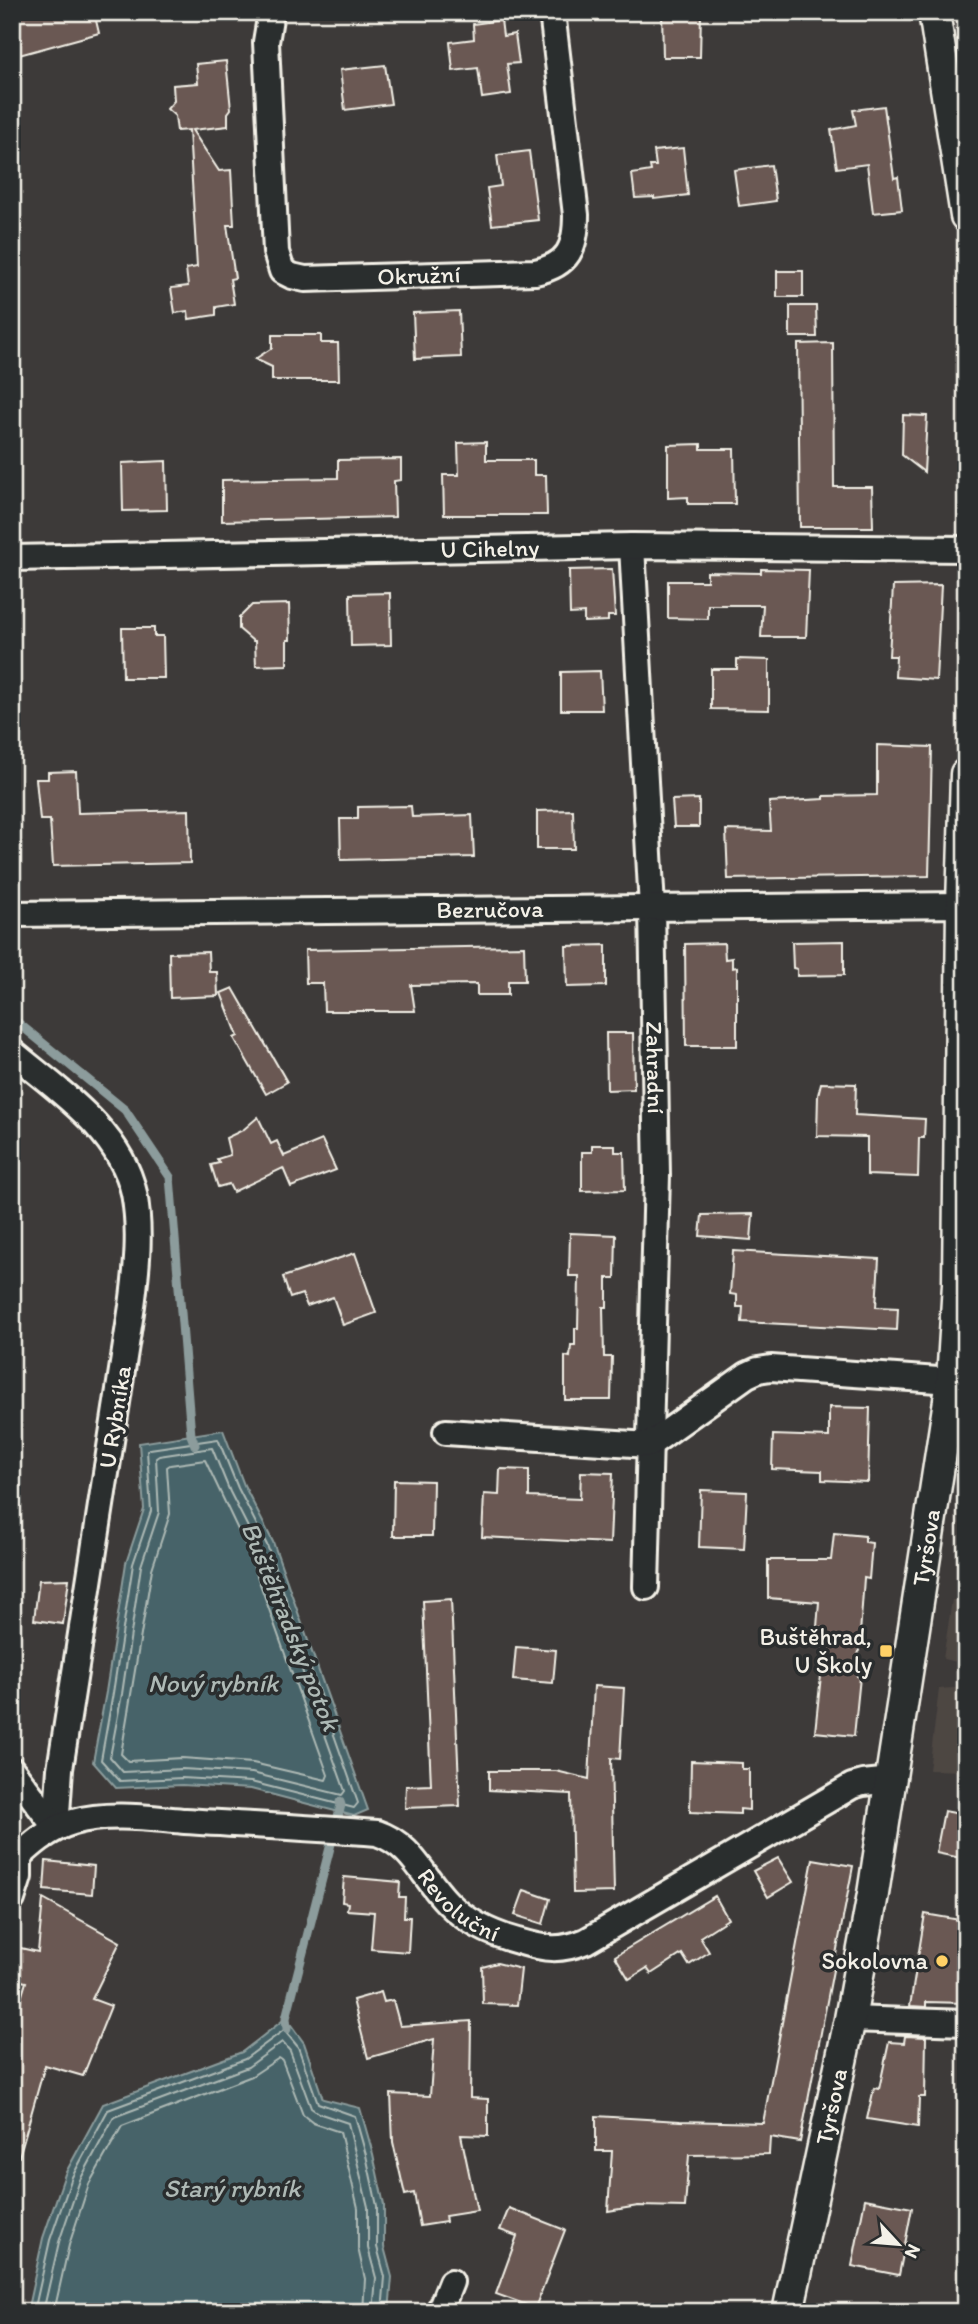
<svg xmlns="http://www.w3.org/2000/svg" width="978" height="2324" viewBox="0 0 978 2324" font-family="Itim,sans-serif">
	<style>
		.built { fill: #4d4643 }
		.water { fill: #466469; stroke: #8c9c9c; stroke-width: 2 }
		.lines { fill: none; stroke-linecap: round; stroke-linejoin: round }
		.shore { stroke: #aeb9b5; stroke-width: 2 }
		.stream { stroke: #8c9c9c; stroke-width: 9 }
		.building { fill: #6a5852; stroke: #f4f1e8; stroke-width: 2 }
		.minor-casing { stroke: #f4f1e8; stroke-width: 30 }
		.tertiary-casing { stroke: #f4f1e8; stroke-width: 35 }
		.minor { stroke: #2a2d2e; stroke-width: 24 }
		.tertiary { stroke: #2a2d2e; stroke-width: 30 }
		.poi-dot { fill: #ffd166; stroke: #2a2d2e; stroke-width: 2.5 }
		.labels { text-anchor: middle; stroke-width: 7; stroke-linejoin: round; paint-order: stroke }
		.street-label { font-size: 24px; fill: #f4f1e8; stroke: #2a2d2e }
		.poi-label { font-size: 24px; fill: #f4f1e8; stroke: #2a2d2e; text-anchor: end }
		.water-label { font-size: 26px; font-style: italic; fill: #aeb9b5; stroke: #2a2d2e }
	</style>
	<rect width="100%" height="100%" fill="#3d3a39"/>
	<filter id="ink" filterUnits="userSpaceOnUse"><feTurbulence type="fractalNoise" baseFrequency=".0143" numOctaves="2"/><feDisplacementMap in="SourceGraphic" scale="14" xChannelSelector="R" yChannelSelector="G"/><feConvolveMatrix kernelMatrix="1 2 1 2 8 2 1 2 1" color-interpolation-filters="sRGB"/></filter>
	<g filter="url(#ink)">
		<g class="built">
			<polygon points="952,1600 966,1600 966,1664 943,1659"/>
			<polygon points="966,1687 966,1771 929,1770 939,1689"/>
		</g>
		<g class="water">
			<polygon points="223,1430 244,1485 273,1542 368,1810 354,1816 251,1789 182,1785 116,1788 93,1762 106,1692 126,1563 144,1509 139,1443"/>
			<polygon points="286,2018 304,2043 323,2099 360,2108 373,2154 384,2205 384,2247 392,2277 389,2312 27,2312 43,2238 65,2174 103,2104 242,2052"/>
		</g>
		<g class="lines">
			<g class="shore">
				<polygon points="218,1439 238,1488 267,1545 358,1803 354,1808 251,1782 182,1778 120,1781 101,1760 113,1693 133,1564 151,1511 147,1451 150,1449"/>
				<polygon points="212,1448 230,1492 259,1549 345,1791 342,1795 252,1773 182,1769 123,1772 110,1757 122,1694 141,1566 159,1512 156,1458 159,1456"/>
				<polygon points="205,1460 249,1553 328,1775 326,1780 253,1763 182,1758 128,1761 121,1754 152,1569 170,1514 167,1467 170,1465"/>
				<polyline points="34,2312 50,2240 72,2177 108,2110 245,2059 284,2030 298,2047 318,2103 355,2116 366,2155 377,2206 377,2247 385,2277 382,2312"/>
				<polyline points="43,2312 59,2242 80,2180 114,2117 248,2067 282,2042 290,2051 311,2108 318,2113 348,2123 368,2207 368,2248 376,2278 373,2312"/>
				<polyline points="54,2312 69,2245 89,2184 122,2126 252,2076 279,2058 282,2060 303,2115 313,2123 340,2132 358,2208 358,2248 365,2279 363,2312"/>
			</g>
			<g class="stream">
				<polyline points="12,1018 125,1110 170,1177 191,1435 195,1445"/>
				<polyline points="287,2029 286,2018 341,1805 340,1802"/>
			</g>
		</g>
		<g class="building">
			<polygon points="12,12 94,12 99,33 12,57"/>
			<polygon points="662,12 701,13 700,57 663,57"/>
			<polygon points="501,20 503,36 515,34 519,63 507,64 511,94 482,98 478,68 453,71 450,42 474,39 473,24"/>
			<polygon points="226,61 231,109 228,113 228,126 192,130 219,171 231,170 234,225 227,225 235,278 230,279 234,304 216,307 216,315 189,319 188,311 175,313 171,288 188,286 186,269 197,267 189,130 177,131 175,116 167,109 174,101 173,85 198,83 196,64"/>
			<polygon points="385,65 391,104 345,110 340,70"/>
			<polygon points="884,106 894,178 898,177 902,210 873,213 867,164 837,168 831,130 856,125 853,110"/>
			<polygon points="683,148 688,195 654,199 654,197 635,198 632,174 651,171 650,166 656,166 654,151"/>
			<polygon points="529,151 538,220 492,225 487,188 501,186 497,155"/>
			<polygon points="771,165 776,201 739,206 734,170"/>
			<rect x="777" y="271" width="26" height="26"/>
			<polygon points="790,306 816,306 817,337 790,337"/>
			<polygon points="459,311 461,357 415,359 413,313"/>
			<polygon points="272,335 321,335 321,343 338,343 339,380 272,380 272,367 255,359 272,348"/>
			<polygon points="833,343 834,487 872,487 873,527 800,527 798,344"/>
			<polygon points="903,415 927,416 924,472 902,455"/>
			<polygon points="486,442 486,460 534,460 534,475 546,475 547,515 444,515 443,475 459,475 458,443"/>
			<polygon points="701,444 701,449 734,449 735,504 688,504 688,497 668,498 668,445"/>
			<polygon points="401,459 401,480 394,481 395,517 222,521 222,480 338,478 338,460"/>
			<polygon points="166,461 167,510 123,511 122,463"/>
			<polygon points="612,569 615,616 608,616 608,621 584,622 584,613 570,614 569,570"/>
			<polygon points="761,569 809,570 806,637 761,637 763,605 708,605 708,619 668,618 668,581 707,581 707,572 761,573"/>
			<polygon points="941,585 936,680 895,677 896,656 889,656 893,586"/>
			<polygon points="390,593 391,645 351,646 350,594"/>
			<polygon points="289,604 290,640 287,640 287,665 256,666 255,641 253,641 239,629 239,618 252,605"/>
			<polygon points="122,628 154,628 154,636 163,636 164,678 123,678"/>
			<polygon points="737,659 769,660 769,710 711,709 711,669 737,669"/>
			<polygon points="600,671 602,710 561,710 561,672"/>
			<polygon points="877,745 932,747 929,876 728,879 726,830 771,831 769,802 824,799 824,796 877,795"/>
			<polygon points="76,771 78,813 189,810 190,863 53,866 50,820 40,820 36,779 48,779 48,772"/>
			<polygon points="699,799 699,827 674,827 672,800"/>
			<polygon points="411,806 412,817 472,815 474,857 341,860 340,819 358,819 358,807"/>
			<polygon points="573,810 574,849 537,849 537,811"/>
			<polygon points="844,941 844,975 797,976 797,969 793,968 792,942"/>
			<polygon points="724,943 725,959 732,958 732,968 737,967 737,1046 686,1046 685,944"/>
			<polygon points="606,945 606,986 567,987 566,946"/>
			<polygon points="524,946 525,981 508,981 508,995 477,995 477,984 411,985 415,1011 324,1011 323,983 306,983 305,950"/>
			<polygon points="208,952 209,972 217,972 218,996 170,998 169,953"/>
			<polygon points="233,988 287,1082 266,1094 234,1038 238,1036 221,993"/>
			<polygon points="606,1033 633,1033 634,1089 607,1090"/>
			<polygon points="821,1083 856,1084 855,1115 925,1119 924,1138 919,1138 918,1177 867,1175 867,1137 817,1136 818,1095"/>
			<polygon points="258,1117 271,1144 277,1141 284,1156 322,1140 336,1170 291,1187 283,1168 233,1192 229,1184 218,1187 211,1165 219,1163 217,1159 230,1155 226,1138 243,1130"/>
			<polygon points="592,1145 615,1145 615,1152 624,1152 625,1190 582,1191 582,1152 592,1152"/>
			<polygon points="753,1214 751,1240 700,1236 702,1215"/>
			<polygon points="570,1233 616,1235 615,1278 607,1278 607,1307 603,1307 604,1357 612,1357 611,1400 565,1400 565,1356 570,1357 571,1345 575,1345 575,1328 578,1328 579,1276 569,1276"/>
			<polygon points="733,1251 879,1259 876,1307 898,1308 897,1330 742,1322 743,1307 737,1307 737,1295 730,1294"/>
			<polygon points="355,1253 376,1313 343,1325 333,1297 307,1306 302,1294 290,1298 283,1277"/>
			<polygon points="829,1407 870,1408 868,1482 822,1480 822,1471 772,1469 773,1435 829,1437"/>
			<polygon points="500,1469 529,1470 529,1497 580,1499 581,1472 613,1473 610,1543 482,1537 484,1494 499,1495"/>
			<polygon points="394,1480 433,1481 432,1536 393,1536"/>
			<polygon points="701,1490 747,1492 744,1549 699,1547"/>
			<polygon points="834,1533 865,1536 865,1542 872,1543 869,1579 864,1578 857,1676 860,1677 854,1736 815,1732 826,1628 817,1627 819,1602 768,1598 768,1560 831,1560"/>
			<polygon points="69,1579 63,1624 34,1620 39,1580"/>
			<polygon points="451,1599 460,1806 405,1808 406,1786 431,1785 423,1601"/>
			<polygon points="516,1647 556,1650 553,1683 513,1680"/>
			<polygon points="594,1686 624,1688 620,1759 611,1758 614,1892 573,1893 571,1794 489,1790 489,1771 556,1771 589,1779"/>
			<polygon points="691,1761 742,1763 742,1769 749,1769 749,1810 740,1809 740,1814 690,1812"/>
			<polygon points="944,1811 966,1815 966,1859 936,1853"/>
			<polygon points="778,1858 793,1882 768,1897 753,1871"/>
			<polygon points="813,1859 853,1866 800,2142 770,2137 769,2154 689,2155 685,2207 638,2206 608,2211 612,2151 596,2151 596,2116 680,2121 763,2123"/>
			<polygon points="46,1861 94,1866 92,1894 44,1890"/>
			<polygon points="344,1877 400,1882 399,1897 405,1897 404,1917 410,1917 408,1952 371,1949 374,1912 347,1910 348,1903 342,1902"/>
			<polygon points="524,1890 550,1899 543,1924 515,1915"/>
			<polygon points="715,1896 728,1919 700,1937 709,1952 689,1965 682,1954 651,1974 647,1968 629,1979 615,1956"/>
			<polygon points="43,1899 120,1942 92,1999 111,2006 83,2076 45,2065 19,2157 12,2156 12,2084 17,2064 12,2062 12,2028 26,1982 12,1979 12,1946 38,1952"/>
			<polygon points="925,1914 966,1921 966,2003 926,2002 926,2007 910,2006"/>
			<polygon points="497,1963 521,1969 517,2005 483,2004 482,1967"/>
			<polygon points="381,1992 384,2002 393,2000 400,2026 471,2021 470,2098 488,2099 488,2136 461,2135 477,2211 445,2216 446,2222 420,2226 414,2193 405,2195 393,2142 391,2094 430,2096 434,2039 368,2058 353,2000"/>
			<polygon points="905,2036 926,2037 925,2097 919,2097 918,2127 867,2119 874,2088 879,2089 889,2042 904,2043"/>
			<polygon points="865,2199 912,2208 899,2275 852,2266"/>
			<polygon points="509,2208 565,2230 535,2308 496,2294 517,2236 500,2230"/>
		</g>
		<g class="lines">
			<defs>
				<g id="minor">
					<path id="s1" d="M271,12l-5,30 10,210 6,19 10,5 13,3 230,-7c34,-7 41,-25 41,-57l-24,-203"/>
					<path id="s2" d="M632,546l20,362 5,267 -11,412"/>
					<path id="s3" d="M12,558l620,-12 334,3"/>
					<path id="s4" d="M12,914l954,-9"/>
					<path d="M12,1052c45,38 108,78 122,141 7,37 3,75 -2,113l-72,463 -4,59"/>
					<polyline points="446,1432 649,1445 747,1375 758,1370 771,1368 952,1381"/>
					<polyline points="12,1770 56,1828"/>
					<path id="s5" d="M12,1863c18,-17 36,-34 61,-41 36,-10 76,-4 112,-1 64,4 128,7 192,12 36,12 46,45 71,70 20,20 44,31 70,38 27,8 41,11 68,0l266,-155 11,-3 29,-3"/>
					<polyline points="12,1899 19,1877 19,1857"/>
					<polyline points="850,2019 966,2023"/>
					<polyline points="439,2312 451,2282"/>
				</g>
				<g id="tertiary">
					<polyline points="934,12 966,216"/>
					<path id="s6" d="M788,2312l62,-293 23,-125 79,-513 6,-97 4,-379 4,-131"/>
				</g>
			</defs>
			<use href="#minor" class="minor-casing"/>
			<use href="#tertiary" class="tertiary-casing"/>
			<use href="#minor" class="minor"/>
			<use href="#tertiary" class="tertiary"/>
		</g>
	</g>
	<g class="poi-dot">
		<rect x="879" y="1644" width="14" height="14" rx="3.5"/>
		<circle cx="942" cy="1961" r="7"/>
	</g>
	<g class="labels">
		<g class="street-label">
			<text dy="8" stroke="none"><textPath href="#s1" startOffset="399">Okružní</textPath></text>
			<text dy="8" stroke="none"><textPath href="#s3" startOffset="478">U Cihelny</textPath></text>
			<text dy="8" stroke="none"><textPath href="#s4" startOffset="478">Bezručova</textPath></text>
			<text dy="8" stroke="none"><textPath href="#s2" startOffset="522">Zahradní</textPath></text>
			<text transform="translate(115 1417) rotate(-81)" y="8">U Rybníka</text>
			<text dy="8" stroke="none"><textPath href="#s6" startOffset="777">Tyršova</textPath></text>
			<text dy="8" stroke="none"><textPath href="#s5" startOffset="490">Revoluční</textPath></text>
			<text dy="8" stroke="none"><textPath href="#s6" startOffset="210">Tyršova</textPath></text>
		</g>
		<g class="poi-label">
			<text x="872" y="1645">Buštěhrad,<tspan x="872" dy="28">U Školy</tspan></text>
			<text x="928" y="1969">Sokolovna</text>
		</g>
		<g class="water-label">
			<text transform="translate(291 1626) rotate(68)" y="9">Buštěhradský potok</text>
			<text x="213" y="1692">Nový rybník</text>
			<text x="232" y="2197">Starý rybník</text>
		</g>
	</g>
	<rect width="978" height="2324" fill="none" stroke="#2a2d2e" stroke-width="42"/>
	<rect x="21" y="21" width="936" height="2282" fill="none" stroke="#f4f1e8" stroke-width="2.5" filter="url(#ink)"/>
	<g transform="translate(898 2244) rotate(116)" stroke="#2a2d2e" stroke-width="5" paint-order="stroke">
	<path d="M0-5L12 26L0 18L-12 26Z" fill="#f4f1e8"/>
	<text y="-10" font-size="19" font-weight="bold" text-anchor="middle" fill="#f4f1e8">N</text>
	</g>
</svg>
